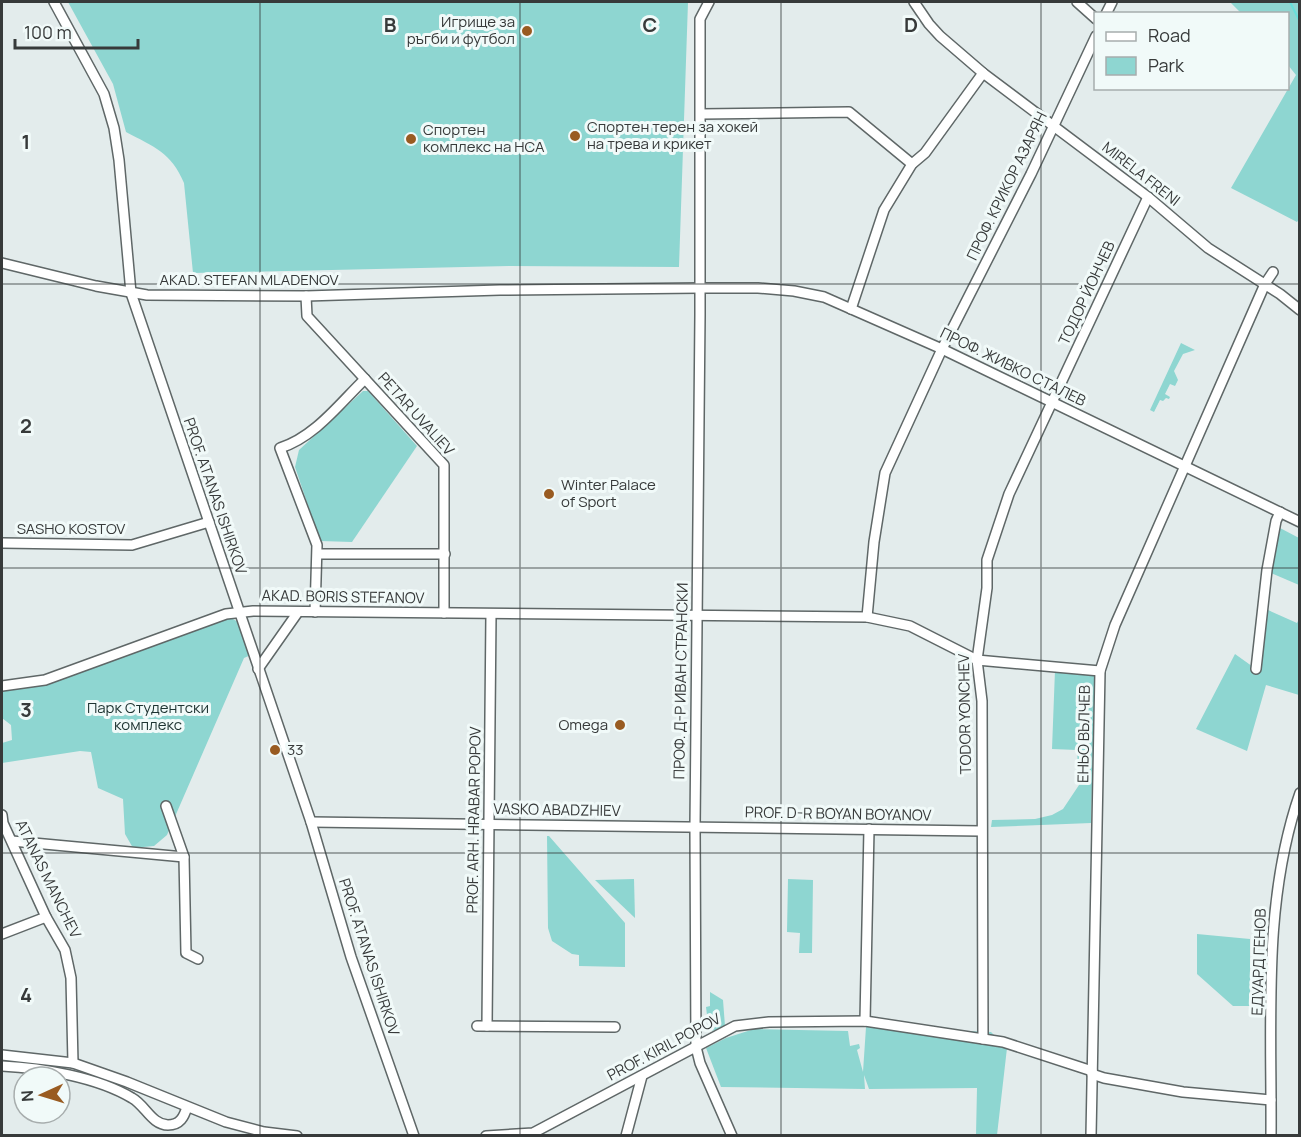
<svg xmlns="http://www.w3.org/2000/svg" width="1301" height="1137" viewBox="0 0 1301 1137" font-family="Manrope,sans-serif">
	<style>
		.green { fill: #8ed6d1 }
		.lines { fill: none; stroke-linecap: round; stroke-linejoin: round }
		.stream { stroke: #68e0da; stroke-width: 2 }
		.minor-casing { stroke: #5f6767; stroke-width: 12 }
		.minor { stroke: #fff; stroke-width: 9 }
		.grid { fill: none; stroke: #373a3a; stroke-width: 1.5; stroke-opacity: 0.55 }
		.poi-dot { fill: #995b21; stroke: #f1faf9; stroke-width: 2 }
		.labels { text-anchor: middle; stroke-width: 6; stroke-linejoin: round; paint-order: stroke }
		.poi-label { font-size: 15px; fill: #373a3a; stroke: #f1faf9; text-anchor: start }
		.street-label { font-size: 15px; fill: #373a3a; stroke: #f1faf9 }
		.park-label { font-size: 15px; fill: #1d3331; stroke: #f1faf9 }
		.grid-label { font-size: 20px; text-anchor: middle; font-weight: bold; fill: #373a3a; stroke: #f1faf9; stroke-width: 6; stroke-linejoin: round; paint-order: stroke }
	</style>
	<rect width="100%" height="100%" fill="#e3ecec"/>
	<g class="green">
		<path d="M68,2h620l-9,265 -170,-1 -316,7 -9,-90c-13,-31 -30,-36 -58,-51l-13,-48z"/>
		<polygon points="1230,2 1299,2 1300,218 1297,222 1231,188 1296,75 1288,65 1288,14 1241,13"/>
		<polygon points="1181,343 1195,350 1183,354 1174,371 1178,380 1175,386 1170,384 1165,394 1170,397 1169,399 1166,398 1163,401 1160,400 1154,412 1150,410"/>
		<polygon points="363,391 368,391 417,446 352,542 320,541 295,467 299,450"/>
		<polygon points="1280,528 1299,538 1299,585 1271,573"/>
		<polygon points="1268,610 1297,623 1299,619 1299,695 1266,685 1247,751 1196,729 1235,654 1256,669 1260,663"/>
		<polygon points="228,619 233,619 243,625 253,654 244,658 167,835 154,846 133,848 125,834 123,799 98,788 91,752 80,751 2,763 2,743 12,740 11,725 2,718 2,690 57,681"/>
		<polygon points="1055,670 1095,674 1091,823 991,827 992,820 1035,819 1052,815 1063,809 1079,785 1077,750 1052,749"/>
		<polygon points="547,836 549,836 625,923 625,967 579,966 579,955 572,954 552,941 548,928"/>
		<polygon points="634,879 635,918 595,880"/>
		<polygon points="788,879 813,880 812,953 799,953 800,933 787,932"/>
		<polygon points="1197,934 1250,939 1250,1006 1233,1006 1197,974"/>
		<polygon points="710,992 723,1000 725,1026 718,1030 709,1031 706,1007 710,1006"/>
		<polygon points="866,1027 991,1032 1007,1048 997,1135 976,1135 977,1088 869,1089 864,1075 865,1089 721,1087 706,1048 726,1038 754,1029 848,1031 850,1046 859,1044 860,1048 857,1050 863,1072"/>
	</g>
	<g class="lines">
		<polyline class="stream" points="1290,2 1300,22"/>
		<defs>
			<g id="minor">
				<polyline points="54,2 104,94 114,128 119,160 131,293 311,822 351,957 414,1136"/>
				<polyline points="709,2 700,19 700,315 695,827 696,1047 700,1063 732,1136"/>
				<polyline points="914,2 929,24 940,36 983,73 1148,197 1208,248 1280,294 1300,310"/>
				<polyline points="1077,2 1096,19"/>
				<polyline points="1106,14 1112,2"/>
				<polyline points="701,114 849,112 912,164"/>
				<polyline points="2,263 96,286 147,295 306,296 500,290 700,288 758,288 794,291 824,297 942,349 1300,522"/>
				<polyline points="306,296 307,316 444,465 444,613"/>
				<polyline points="851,309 884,210 912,164 925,153 983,73"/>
				<polyline points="2,543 132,545 209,522"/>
				<polyline points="318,554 445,554"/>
				<path d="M315,612l2,-67 -37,-97c35,-11 60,-45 85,-69"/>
				<polyline points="867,617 874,542 885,473 942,349 1031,174 1096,36"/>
				<polyline points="258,669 298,612"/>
				<polyline points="1256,669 1267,570 1276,521 1280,512"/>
				<polyline points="2,686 45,680 226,614 253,611 867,617 910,626 977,660 1100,671"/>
				<polyline points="166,806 184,857 186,953 198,959"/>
				<polyline points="2,815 3,823 46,917 65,950 71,978 73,1063"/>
				<polyline points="311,822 981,831"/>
				<polyline points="12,841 184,857"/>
				<polyline points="2,934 46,917"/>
				<polyline points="865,1021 869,829"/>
				<polyline points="477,1026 615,1027"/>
				<polyline points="487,1026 491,614"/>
				<polyline points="983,1039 982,701 977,660 987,588 987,560 1009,494 1148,197"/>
				<polyline points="2,1055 73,1063 127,1082 226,1122 264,1132 297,1136"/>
				<path d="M2,1066c40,2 95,11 130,32 13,7 20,27 36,27 12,0 16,-8 19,-18"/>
				<polyline points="1092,1074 1104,1078 1183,1092 1271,1100"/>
				<polyline points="486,1136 533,1133 735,1026 769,1022 865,1021 1003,1042 1092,1071"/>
				<polyline points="626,1136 642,1076"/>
				<polyline points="1091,1136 1100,671 1115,625 1265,284 1273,272"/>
				<path d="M1271,1136c1,-115 -9,-234 29,-343"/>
			</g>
		</defs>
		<use href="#minor" class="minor-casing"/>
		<use href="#minor" class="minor"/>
	</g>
	<path class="grid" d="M260,2v1134M520,2v1134M781,2v1134M1041,2v1134M2,284h1298M2,568h1298M2,853h1298"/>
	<g class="poi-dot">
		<circle cx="527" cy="31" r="6"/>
		<circle cx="575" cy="136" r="6"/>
		<circle cx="411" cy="139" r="6"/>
		<circle cx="549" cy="494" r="6"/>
		<circle cx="620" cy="725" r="6"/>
		<circle cx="275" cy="750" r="6"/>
	</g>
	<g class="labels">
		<g class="poi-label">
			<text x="515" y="27" text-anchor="end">Игрище за<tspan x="515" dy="17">ръгби и футбол</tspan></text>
			<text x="587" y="132">Спортен терен за хокей<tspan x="587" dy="17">на трева и крикет</tspan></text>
			<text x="423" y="135">Спортен<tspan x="423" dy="17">комплекс на НСА</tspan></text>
			<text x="561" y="490">Winter Palace<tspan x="561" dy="17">of Sport</tspan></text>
			<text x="608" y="730" text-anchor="end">Omega</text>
			<text x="287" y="755">33</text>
		</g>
		<g class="street-label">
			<text transform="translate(1141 174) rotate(38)" y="5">MIRELA FRENI</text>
			<text transform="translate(1007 186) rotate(-64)" y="5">ПРОФ. КРИКОР АЗАРЯН</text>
			<text x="249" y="285">AKAD. STEFAN MLADENOV</text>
			<text transform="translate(1087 293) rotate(-65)" y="5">ТОДОР ЙОНЧЕВ</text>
			<text transform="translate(1013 367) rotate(26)" y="5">ПРОФ. ЖИВКО СТАЛЕВ</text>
			<text transform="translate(416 414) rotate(48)" y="5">PETAR UVALIEV</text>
			<text transform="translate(215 496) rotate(71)" y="5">PROF. ATANAS ISHIRKOV</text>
			<text x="71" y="534">SASHO KOSTOV</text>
			<text transform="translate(343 597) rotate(1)" y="5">AKAD. BORIS STEFANOV</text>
			<text transform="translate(681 681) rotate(-89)" y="5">ПРОФ. Д-Р ИВАН СТРАНСКИ</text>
			<text transform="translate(965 714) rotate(-91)" y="5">TODOR YONCHEV</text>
			<text transform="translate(1084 734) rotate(-89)" y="5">ЕНЬО ВЪЛЧЕВ</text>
			<text transform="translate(557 810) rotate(1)" y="5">VASKO ABADZHIEV</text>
			<text transform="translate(838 814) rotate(1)" y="5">PROF. D-R BOYAN BOYANOV</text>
			<text transform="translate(474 820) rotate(-89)" y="5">PROF. ARH. HRABAR POPOV</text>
			<text transform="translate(48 879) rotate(64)" y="5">ATANAS MANCHEV</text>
			<text transform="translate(369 957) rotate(72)" y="5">PROF. ATANAS ISHIRKOV</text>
			<text transform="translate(1259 962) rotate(-88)" y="5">ЕДУАРД ГЕНОВ</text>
			<text transform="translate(664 1047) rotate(-28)" y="5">PROF. KIRIL POPOV</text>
		</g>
		<g class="park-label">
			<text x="148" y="713">Парк Студентски<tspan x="148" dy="17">комплекс</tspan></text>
		</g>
	</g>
	<g class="grid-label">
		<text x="390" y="32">B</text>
		<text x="650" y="32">C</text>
		<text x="911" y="32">D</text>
		<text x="26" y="149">1</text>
		<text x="26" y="433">2</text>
		<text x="26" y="717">3</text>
		<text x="26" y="1002">4</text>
	</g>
	<rect width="1301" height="1137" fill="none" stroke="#373a3a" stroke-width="6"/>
	<rect x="1094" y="12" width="195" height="78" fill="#f1faf9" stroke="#a7adad" stroke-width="1.5"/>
	<rect x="1106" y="32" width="30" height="9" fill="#ffffff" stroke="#a7adad" stroke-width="1.5"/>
	<text x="1148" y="42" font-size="18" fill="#373a3a">Road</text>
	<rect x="1106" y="57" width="30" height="18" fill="#8ed6d1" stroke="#a7adad" stroke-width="1.5"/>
	<text x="1148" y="72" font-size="18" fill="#373a3a">Park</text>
	<g transform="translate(42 1095) rotate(266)"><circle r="28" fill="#f1faf9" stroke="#a7adad" stroke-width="1.5"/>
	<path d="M0-4.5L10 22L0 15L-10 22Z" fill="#995b21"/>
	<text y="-9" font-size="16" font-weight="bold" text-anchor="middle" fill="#373a3a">N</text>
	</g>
	<path d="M15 39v9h123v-9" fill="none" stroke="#373a3a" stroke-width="3"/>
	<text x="24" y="39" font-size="18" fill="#373a3a" stroke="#f1faf9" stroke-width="4.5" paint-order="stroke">100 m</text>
</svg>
